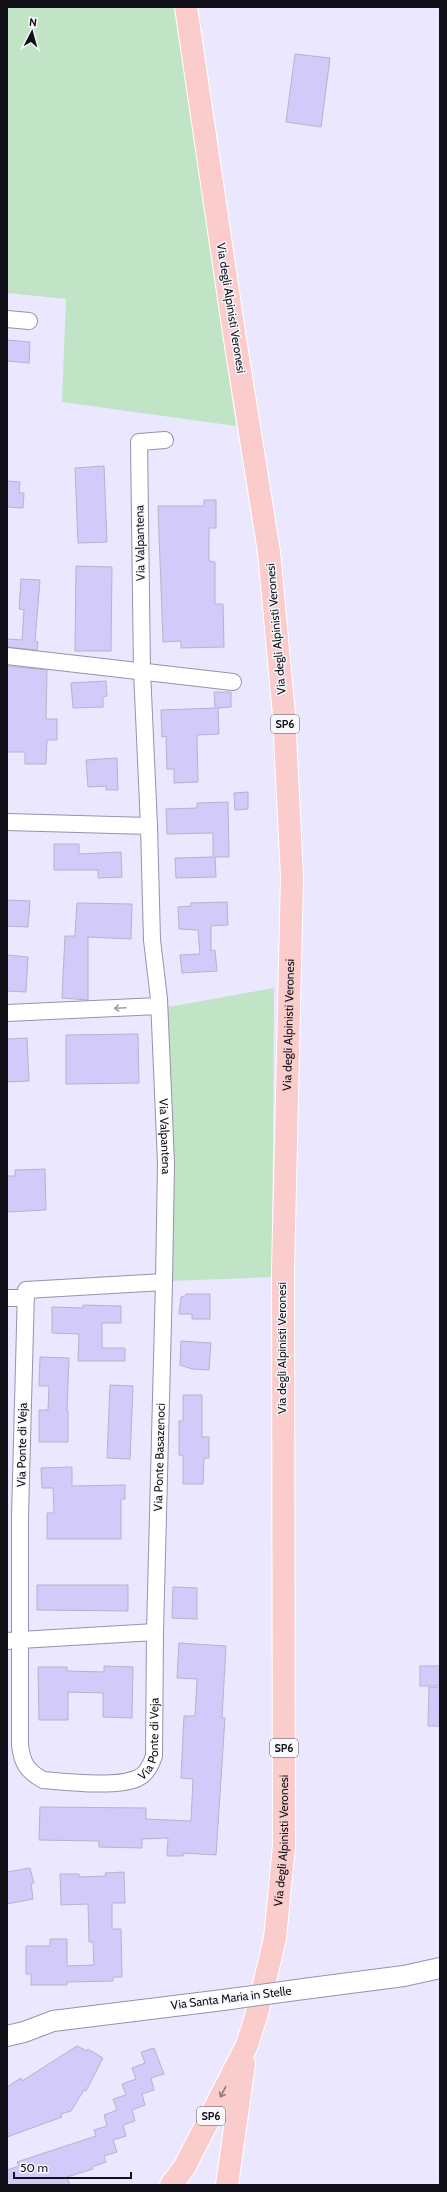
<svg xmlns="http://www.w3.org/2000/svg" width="447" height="2192" viewBox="0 0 447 2192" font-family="Cabin,sans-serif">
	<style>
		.green { fill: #c0e4c5 }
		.building { fill: #d2caf8; stroke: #b7b2cd }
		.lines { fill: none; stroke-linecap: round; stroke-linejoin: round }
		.minor-casing { stroke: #9792ad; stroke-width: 18 }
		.tertiary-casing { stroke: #9792ad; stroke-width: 22 }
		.trunk-casing { stroke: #fff; stroke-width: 24 }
		.minor { stroke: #fff; stroke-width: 16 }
		.tertiary { stroke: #fff; stroke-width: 20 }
		.trunk { stroke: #facccc; stroke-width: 22 }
		.tertiary-bridge-casing { stroke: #9792ad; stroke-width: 22; stroke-linecap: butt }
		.tertiary-bridge { stroke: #fff; stroke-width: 20 }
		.oneway { stroke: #a0a0a3 }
		.oneway2 { stroke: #92787c }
		.labels { text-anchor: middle; stroke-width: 3; stroke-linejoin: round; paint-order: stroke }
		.shield { fill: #f8f7fc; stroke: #57565e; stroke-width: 1 }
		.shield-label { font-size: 11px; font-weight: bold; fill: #12111a }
		.street-label { font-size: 12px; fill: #12111a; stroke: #f8f7fc }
	</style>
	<rect width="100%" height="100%" fill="#ebe7fe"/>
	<g class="green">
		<polygon points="7,7 176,7 236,426 62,402 66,299 7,293"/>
		<polygon points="274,988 272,1277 170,1281 162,1008"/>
	</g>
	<g class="building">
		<polygon points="295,54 330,58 321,127 286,122"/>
		<polygon points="7,340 30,342 29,363 7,361"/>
		<polygon points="104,466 107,542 78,543 75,468"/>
		<polygon points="7,481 20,482 19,493 24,493 23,508 7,507"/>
		<polygon points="204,500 216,500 216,528 209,528 209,561 215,562 215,604 223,604 224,647 181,648 181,641 163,642 158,506 204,506"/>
		<polygon points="76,566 112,567 111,651 75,651"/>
		<polygon points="21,579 40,580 35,641 38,642 37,650 7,647 7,639 22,640 24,610 19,609"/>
		<polygon points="7,666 47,670 46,719 57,719 57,740 47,740 46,764 25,764 25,752 7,752"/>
		<polygon points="106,681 107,696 103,697 103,707 73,708 71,683"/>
		<polygon points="214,692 231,692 231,707 217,708 218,708 219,734 197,735 198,782 174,783 174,769 167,769 166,736 162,737 161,710 215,708"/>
		<polygon points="117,758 118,790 106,790 106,786 88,787 86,760"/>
		<polygon points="248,792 248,809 235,810 234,793"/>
		<polygon points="228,802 229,857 215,857 216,877 176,878 175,858 213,857 213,833 167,834 166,809 197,808 197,803"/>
		<polygon points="54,844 79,844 79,854 121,852 122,877 98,878 98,870 54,870"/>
		<polygon points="7,900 30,901 28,927 7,926"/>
		<polygon points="227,902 228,925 211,926 211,951 215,950 217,971 182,973 180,955 200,954 198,930 179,929 178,907 191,906 191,903"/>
		<polygon points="77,903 132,904 131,939 88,937 88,1000 62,998 65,936 75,936"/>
		<polygon points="7,955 28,957 26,992 7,991"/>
		<polygon points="138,1034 139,1083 66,1084 66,1035"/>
		<polygon points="27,1038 29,1081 7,1082 7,1039"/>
		<polygon points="45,1169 46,1210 7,1212 7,1176 15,1176 15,1170"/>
		<polygon points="186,1294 210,1294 210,1319 192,1319 192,1314 179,1314 181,1297 185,1296"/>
		<polygon points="83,1305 121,1306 121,1323 102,1323 102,1348 125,1348 125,1361 78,1361 79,1334 52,1333 52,1307 83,1308"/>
		<polygon points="181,1341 211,1343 209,1370 192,1369 180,1365"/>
		<polygon points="40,1357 69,1358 67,1410 68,1410 68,1442 39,1442 39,1410 48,1410 49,1386 39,1386"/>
		<polygon points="110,1385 133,1386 130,1459 107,1458"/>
		<polygon points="183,1395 202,1395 202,1437 209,1437 209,1458 204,1458 203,1484 183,1484 183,1455 179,1455 179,1421 183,1421"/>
		<polygon points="72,1467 72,1486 125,1485 125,1499 121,1499 121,1539 47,1539 47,1513 54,1513 53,1488 42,1488 41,1468"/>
		<polygon points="37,1585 128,1585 128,1611 37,1610"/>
		<polygon points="173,1587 197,1588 197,1619 172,1618"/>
		<polygon points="179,1643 226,1646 222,1718 225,1718 216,1855 183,1853 183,1856 167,1856 168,1838 142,1839 142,1848 99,1847 99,1841 39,1840 40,1807 146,1808 146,1819 191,1821 193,1779 181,1778 184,1716 195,1716 197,1679 177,1678"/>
		<polygon points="104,1666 133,1667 132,1718 103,1717 103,1693 68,1692 68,1720 39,1720 38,1667 67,1667 67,1671 104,1672"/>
		<rect x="420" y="1666" width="20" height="20"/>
		<polygon points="429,1687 440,1688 440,1726 428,1726"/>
		<polygon points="30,1868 34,1883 31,1883 33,1899 7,1904 7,1872"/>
		<polygon points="124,1872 125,1903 112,1903 112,1929 121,1929 122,1977 113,1977 113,1981 67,1982 67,1985 31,1985 31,1974 26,1974 26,1946 50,1946 50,1939 67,1939 67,1966 94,1965 93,1942 89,1942 88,1904 61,1905 60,1874 79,1874 79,1877 106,1876 105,1873"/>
		<polygon points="77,2046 87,2051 88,2049 103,2058 86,2091 84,2090 71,2111 61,2114 62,2117 7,2137 7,2087 21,2078 22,2081"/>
		<polygon points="154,2048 164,2074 151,2078 154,2090 142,2094 145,2105 132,2110 135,2121 123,2125 126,2136 113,2140 117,2152 104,2156 106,2162 92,2167 93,2169 67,2177 70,2185 7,2185 7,2170 19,2166 17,2162 96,2136 94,2130 107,2126 104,2115 117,2110 113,2099 126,2095 122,2084 136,2079 132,2068 145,2063 141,2052"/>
	</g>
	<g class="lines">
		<defs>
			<g id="minor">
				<polyline points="7,319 29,321"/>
				<polyline points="7,656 233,682"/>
				<path id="s1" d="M7,822l142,4 3,114 7,59 7,164 -2,119 -138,8 -6,226v124l-13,1"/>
				<polyline points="149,826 142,671 139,442 165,440"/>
				<polyline points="7,1013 159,1006"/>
				<polyline points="7,1298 26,1298"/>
				<path id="s2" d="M155,1632l-135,8v105c2,18 7,26 23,35 24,2 74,8 95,-2 9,-4 13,-13 16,-22l1,-124 9,-350"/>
			</g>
			<g id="tertiary">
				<polyline points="311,1988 404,1976 440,1968"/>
				<polyline points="7,2036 24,2032 53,2021 223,2000"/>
			</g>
			<g id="trunk">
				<path id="s3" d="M171,2185l13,-17 63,-123 11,-35 17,-72 9,-92 -1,-575 9,-394 -8,-162 -15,-163 -34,-213 -49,-332"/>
				<polyline points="227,2185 244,2064"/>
			</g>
		</defs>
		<use href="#minor" class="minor-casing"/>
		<use href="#tertiary" class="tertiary-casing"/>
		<use href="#trunk" class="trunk-casing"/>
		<use href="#minor" class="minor"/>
		<use href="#tertiary" class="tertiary"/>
		<use href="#trunk" class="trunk"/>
		<defs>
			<polyline id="tertiary-bridge" points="223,2000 311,1988"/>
		</defs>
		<use href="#tertiary-bridge" class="tertiary-bridge-casing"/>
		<use href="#tertiary-bridge" class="tertiary-bridge"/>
	</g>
	<defs><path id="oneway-shaft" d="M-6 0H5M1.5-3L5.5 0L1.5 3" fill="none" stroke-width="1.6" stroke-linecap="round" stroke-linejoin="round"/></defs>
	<use class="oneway" href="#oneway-shaft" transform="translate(120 1008) rotate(177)"/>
	<use class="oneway2" href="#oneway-shaft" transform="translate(223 2092) rotate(117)"/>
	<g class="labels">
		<g class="shield">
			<rect x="271" y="715" width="28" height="18" rx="3"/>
			<rect x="270" y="1739" width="28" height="18" rx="3"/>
			<rect x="197" y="2107" width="28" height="18" rx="3"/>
		</g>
		<g class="shield-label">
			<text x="285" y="728">SP6</text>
			<text x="284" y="1752">SP6</text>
			<text x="211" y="2120">SP6</text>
		</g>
		<g class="street-label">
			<text transform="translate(231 308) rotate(81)" y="4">Via degli Alpinisti Veronesi</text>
			<text transform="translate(140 543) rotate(-91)" y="4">Via Valpantena</text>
			<text transform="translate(276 629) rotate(-95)" y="4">Via degli Alpinisti Veronesi</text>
			<text dy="4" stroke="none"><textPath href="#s3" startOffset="1184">Via degli Alpinisti Veronesi</textPath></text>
			<text dy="4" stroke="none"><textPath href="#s1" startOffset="453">Via Valpantena</textPath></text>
			<text transform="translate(282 1348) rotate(-90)" y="4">Via degli Alpinisti Veronesi</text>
			<text transform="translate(22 1445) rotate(-89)" y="4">Via Ponte di Veja</text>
			<text dy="4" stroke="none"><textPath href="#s2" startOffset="707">Via Ponte Basazenoci</textPath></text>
			<text dy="4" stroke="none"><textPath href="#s2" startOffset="424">Via Ponte di Veja</textPath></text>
			<text dy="4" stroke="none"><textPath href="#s3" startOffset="368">Via degli Alpinisti Veronesi</textPath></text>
			<text transform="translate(231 1998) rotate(-7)" y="4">Via Santa Maria in Stelle</text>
		</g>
	</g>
	<rect width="447" height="2192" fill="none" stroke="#12111a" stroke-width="16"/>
	<g transform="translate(32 32) rotate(6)" stroke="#f8f7fc" stroke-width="3" paint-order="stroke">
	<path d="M0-3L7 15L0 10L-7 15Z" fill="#12111a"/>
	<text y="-6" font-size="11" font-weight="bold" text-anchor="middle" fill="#12111a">N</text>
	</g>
	<path d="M14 2172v6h117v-6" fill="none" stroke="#12111a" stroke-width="2"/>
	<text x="20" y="2172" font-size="12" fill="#12111a" stroke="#f8f7fc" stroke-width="3" paint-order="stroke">50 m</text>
</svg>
